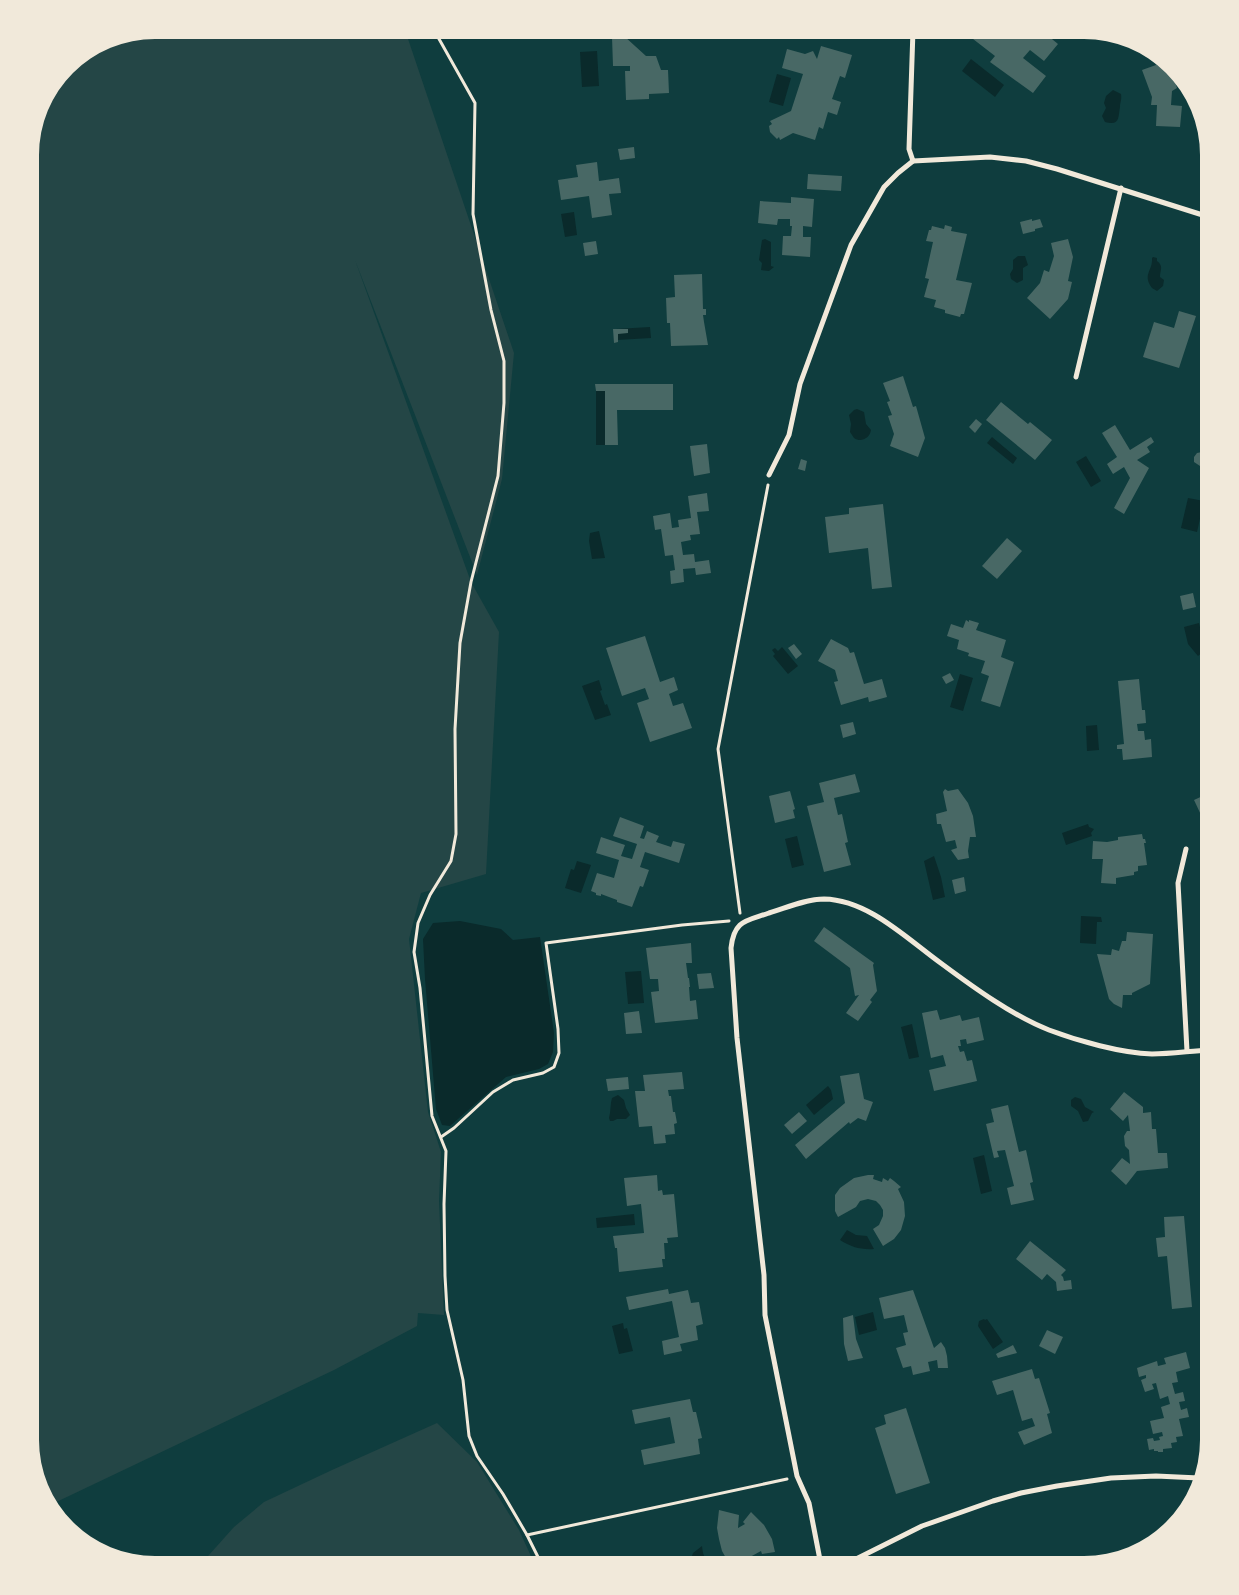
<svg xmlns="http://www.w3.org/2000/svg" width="1239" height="1595" viewBox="0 0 1239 1595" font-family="'Exo 2',sans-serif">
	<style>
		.green { fill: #244646 }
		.water { fill: #0a2a2b }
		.building { fill: #486865 }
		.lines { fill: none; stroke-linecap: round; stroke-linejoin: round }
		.path { stroke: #f1e9da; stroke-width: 3 }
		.minor { stroke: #f1e9da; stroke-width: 5 }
	</style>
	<rect width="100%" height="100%" fill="#0f3d3e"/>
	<g class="green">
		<polygon points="155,30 405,30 514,353 502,479 477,575 355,260 471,582 499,632 486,874 421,893 409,939 428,1112 441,1152 439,1201 444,1315 418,1313 417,1326 334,1370 50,1505 30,1440 30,146 43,99 72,61 107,39"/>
		<polygon points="437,1423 477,1462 519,1530 535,1565 200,1565 234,1527 264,1502 332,1470"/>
	</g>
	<g class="water">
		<polygon points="597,51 599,86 582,87 580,52"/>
		<polygon points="971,59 1004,85 995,97 962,71"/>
		<polygon points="777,74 791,78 783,106 769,102"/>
		<path d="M1113,90l8,4c1,6 -1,8 -1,13 -2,11 0,19 -15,15l-3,-6 4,-8 -2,-5 2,-7z"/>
		<polygon points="574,212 577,235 565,237 561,214"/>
		<polygon points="765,239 771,242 771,266 774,267 769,271 761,270 762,263 759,260 762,240"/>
		<polygon points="1018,256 1025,256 1028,265 1023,268 1023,280 1017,283 1011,279 1010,274 1013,269 1013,260"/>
		<path d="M1153,257l4,1v3c7,5 3,9 3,16l4,3 -1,6 -6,5 -5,-3c-10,-14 1,-17 0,-30z"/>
		<polygon points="650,327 651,338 617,340 616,329"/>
		<rect x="596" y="391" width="9" height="54"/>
		<path d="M857,409l7,3 2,12 5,6c-1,8 -10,13 -17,8l-4,-6 1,-8 -2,-9 5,-5z"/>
		<polygon points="992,437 1017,458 1013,464 987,443"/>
		<polygon points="1086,456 1101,481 1091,487 1076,462"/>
		<polygon points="1188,498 1204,501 1197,532 1181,528"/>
		<polygon points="599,531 605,558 592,559 589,541 590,533"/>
		<polygon points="1199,623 1202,636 1209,644 1209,647 1198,656 1188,644 1184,627"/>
		<polygon points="782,647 798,666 788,674 773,656 775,654 772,650 775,648 778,651"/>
		<polygon points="960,674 973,678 963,711 950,707"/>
		<polygon points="599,680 602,690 600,691 605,705 607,704 611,715 595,720 582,686"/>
		<polygon points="1097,725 1099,750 1087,751 1086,726"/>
		<polygon points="1088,824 1089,827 1094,829 1091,833 1092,836 1066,845 1062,833"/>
		<polygon points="797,836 804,865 792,868 785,839"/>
		<polygon points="934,856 941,877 945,897 933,900 924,861"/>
		<polygon points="577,861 591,865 581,893 565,888 571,869 574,870"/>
		<polygon points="1081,916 1101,917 1102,922 1097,922 1096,944 1080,943"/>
		<polygon points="460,921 501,929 513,940 540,937 554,1033 553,1052 548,1064 539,1069 506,1077 450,1126 442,1125 436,1109 425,979 423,939 433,923"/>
		<polygon points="641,971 644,1003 628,1004 625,972"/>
		<polygon points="912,1024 919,1057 909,1059 901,1027"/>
		<polygon points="828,1086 831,1090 833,1099 814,1115 806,1105"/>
		<path d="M618,1095l6,5 2,8 4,7 -4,4h-9l-4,2h-3l-1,-3c2,-7 1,-14 3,-20z"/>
		<polygon points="1075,1097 1081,1099 1085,1107 1094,1112 1092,1113 1088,1121 1083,1122 1078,1111 1071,1106 1071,1100"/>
		<polygon points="984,1155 992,1191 981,1194 973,1158"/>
		<polygon points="634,1214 635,1225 597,1228 596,1218"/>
		<path d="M847,1230l9,5 11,1 7,13c-13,1 -23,-2 -34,-9z"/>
		<polygon points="873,1312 877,1330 859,1335 855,1317"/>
		<polygon points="984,1319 985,1320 987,1319 1003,1342 993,1349 978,1326 979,1321"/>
		<polygon points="623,1323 624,1329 627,1328 633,1351 619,1354 612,1326"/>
		<path d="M702,1546c1,12 4,13 10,19h-17l-1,-5 -3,-1 2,-6z"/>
	</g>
	<g class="building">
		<polygon points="966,30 1001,30 1010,37 1014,32 1017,34 1020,30 1041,30 1058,44 1044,61 1030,50 1023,58 1046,76 1033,93 990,62 995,56 964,32"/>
		<polygon points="624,36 646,56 656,56 661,70 668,70 669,93 649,94 649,99 626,100 625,71 630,71 630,66 613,66 612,37"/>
		<polygon points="821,46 852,55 845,78 840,76 832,99 841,102 837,115 828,112 823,129 819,127 815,140 793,133 780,140 779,137 777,139 770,132 769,126 772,124 770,121 791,111 803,74 782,68 787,49 805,54 813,51 817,59"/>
		<polygon points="1144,46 1174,72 1172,73 1177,88 1172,91 1171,105 1182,106 1180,127 1156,126 1157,105 1151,105 1152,97 1142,70 1156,65 1153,58"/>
		<polygon points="634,147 635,158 620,160 618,149"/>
		<polygon points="597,162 599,181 619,178 621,193 609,194 612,215 592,218 589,196 561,200 558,180 578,177 576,165"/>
		<polygon points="808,174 842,176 841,191 807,189"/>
		<polygon points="791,197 814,199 812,227 803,226 803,237 811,237 810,257 782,255 783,236 791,236 792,226 790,226 790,219 778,219 777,225 758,223 760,201 791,203"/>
		<polygon points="1032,219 1032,221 1040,219 1043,227 1035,229 1035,231 1023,234 1020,222"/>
		<polygon points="945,225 952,227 951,231 967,234 956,280 972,283 964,314 961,314 960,317 945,313 945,310 934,307 936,300 924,297 929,279 925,278 933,242 926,241 929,230 931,230 932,226 944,229"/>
		<polygon points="1068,239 1073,257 1068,281 1072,282 1068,299 1050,319 1027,298 1040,283 1044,270 1049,272 1054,256 1051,243"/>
		<polygon points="596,241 598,254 585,256 583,243"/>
		<polygon points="702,274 703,309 706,309 706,315 703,315 704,322 708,345 671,346 670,323 667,323 666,298 675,297 674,275"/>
		<polygon points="1179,311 1196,316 1179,368 1143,357 1154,322 1174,328"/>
		<polygon points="613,329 628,329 628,333 618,334 618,342 614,343"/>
		<polygon points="903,376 913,407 916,406 925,438 918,457 890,446 894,434 888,416 892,415 887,402 890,401 883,383"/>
		<polygon points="595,384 673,384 673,410 617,410 618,445 605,445 605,391 596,391"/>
		<polygon points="1001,402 1028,424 1030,422 1052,440 1035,460 986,420"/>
		<polygon points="976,419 982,424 975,433 969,427"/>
		<polygon points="1115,425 1130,450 1151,437 1154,442 1147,447 1150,452 1137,460 1149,468 1124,514 1114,508 1130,478 1124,467 1113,474 1107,464 1117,457 1102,433"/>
		<polygon points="707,444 710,473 694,476 690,446"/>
		<polygon points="1203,446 1209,448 1209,460 1208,460 1204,465 1200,466 1194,462 1194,457 1197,453 1202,452"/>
		<polygon points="801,459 807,461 805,471 798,469"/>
		<polygon points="707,493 709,511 697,512 700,534 690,535 691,540 681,542 683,555 694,554 695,562 709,560 711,573 696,575 695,568 683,569 684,582 671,584 670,571 675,570 673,555 665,556 661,529 655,530 653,516 670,513 672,528 679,527 678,520 691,518 688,496"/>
		<polygon points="883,504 892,587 872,589 868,548 829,553 825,517 849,514 849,508"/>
		<polygon points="1007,538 1022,551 997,579 982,566"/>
		<polygon points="1193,593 1196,607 1183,610 1180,596"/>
		<polygon points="966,620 969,622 969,620 979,623 976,630 1006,640 1001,657 1014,662 1000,707 981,701 989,676 981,673 985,661 968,656 969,653 957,649 959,640 947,636 951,624 963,628"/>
		<polygon points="645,636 660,682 674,677 678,690 669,694 673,706 683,703 692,728 650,742 637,703 649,699 645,688 622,696 606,648"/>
		<polygon points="831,639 848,648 850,653 854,652 864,684 882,679 887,697 869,702 868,697 841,705 834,682 838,681 835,670 818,661"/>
		<polygon points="794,644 802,654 796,659 788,648"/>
		<polygon points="950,673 954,680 946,684 942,677"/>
		<polygon points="1139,679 1142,710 1145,710 1146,723 1137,724 1138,731 1144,731 1145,740 1151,739 1152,757 1123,760 1122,749 1117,749 1117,745 1124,744 1118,681"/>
		<polygon points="853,722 856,734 843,738 840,725"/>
		<polygon points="855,774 860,792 834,798 838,815 842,814 848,842 845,843 851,865 824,872 807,806 824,802 819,783"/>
		<polygon points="945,789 948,791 958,789 968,803 973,816 976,837 970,837 968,851 969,858 958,860 951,850 957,848 955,840 946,842 941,824 937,824 936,814 947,811 943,792"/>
		<polygon points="790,791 795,809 793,810 795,818 775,823 769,796"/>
		<polygon points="1209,793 1209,814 1202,817 1194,800"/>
		<polygon points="620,817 644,826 640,838 644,839 647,831 659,836 656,842 671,847 673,841 685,844 679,863 645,852 640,867 649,870 643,887 640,886 632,907 617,902 617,900 601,894 601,896 596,895 596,893 591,891 597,873 614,878 619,860 596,853 601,837 625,845 621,856 632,859 637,844 613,836"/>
		<polygon points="1142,834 1143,839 1145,839 1146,843 1144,843 1147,865 1138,866 1138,871 1134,872 1134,875 1116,878 1116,884 1101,883 1103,859 1092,859 1093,841 1107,842 1118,840 1118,837"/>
		<polygon points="964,877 966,891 955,894 952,880"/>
		<polygon points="824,927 874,963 873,965 877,991 870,1000 872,1002 858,1021 846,1013 859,995 855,996 850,968 814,941"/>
		<polygon points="1127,932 1153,934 1150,984 1132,993 1132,995 1123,995 1122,1008 1114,1004 1109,999 1097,954 1111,955 1112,949 1119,951 1122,941 1126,941"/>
		<polygon points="691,943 692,963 686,963 688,978 689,978 690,987 689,987 690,1001 696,1000 698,1019 655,1023 651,992 659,991 658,979 650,979 646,948"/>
		<polygon points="711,973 714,988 699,989 697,974"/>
		<polygon points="937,1010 940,1020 960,1015 962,1021 979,1017 984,1040 967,1044 966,1039 960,1040 961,1046 958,1046 960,1052 964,1051 967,1061 972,1060 977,1081 934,1091 929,1070 946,1066 943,1055 931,1058 922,1013"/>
		<polygon points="639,1011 642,1033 626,1034 624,1013"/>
		<polygon points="682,1072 684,1089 668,1090 669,1096 671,1096 673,1112 675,1112 677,1123 674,1124 675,1134 665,1135 666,1143 654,1144 652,1126 639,1127 635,1091 645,1091 643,1075"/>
		<polygon points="859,1073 864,1099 873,1102 866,1121 858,1118 850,1124 849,1122 806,1159 795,1145 845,1103 840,1076"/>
		<polygon points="628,1077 629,1089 608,1091 606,1079"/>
		<polygon points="1124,1092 1143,1107 1143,1113 1151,1112 1152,1129 1156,1129 1158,1153 1167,1153 1168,1168 1137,1171 1126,1185 1111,1171 1122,1158 1130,1164 1129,1150 1125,1146 1124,1136 1127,1131 1130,1131 1128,1115 1123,1121 1110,1109"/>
		<polygon points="1008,1105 1019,1152 1026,1150 1033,1182 1030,1183 1034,1200 1011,1205 1007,1188 1014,1186 1005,1150 997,1151 999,1157 994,1158 986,1124 994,1122 991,1109"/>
		<polygon points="799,1112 807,1121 792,1134 784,1125"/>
		<polygon points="657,1175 658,1191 662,1190 663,1195 674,1194 678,1237 667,1238 668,1243 664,1243 665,1259 662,1259 663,1267 619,1272 617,1248 615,1248 613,1236 644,1233 641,1204 627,1206 624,1178"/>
		<polygon points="868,1175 874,1175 873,1179 882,1182 883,1178 888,1181 890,1178 894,1181 901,1187 898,1189 904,1202 905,1216 901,1230 894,1239 883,1246 873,1229 879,1225 883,1216 883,1210 880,1205 876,1201 868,1199 860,1201 856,1207 838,1217 835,1211 835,1195 840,1188 854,1178"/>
		<polygon points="1184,1216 1192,1307 1172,1309 1167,1256 1158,1257 1156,1238 1165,1237 1164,1217"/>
		<polygon points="1030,1241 1066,1270 1061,1275 1063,1277 1064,1281 1071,1280 1072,1289 1057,1291 1056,1282 1047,1274 1042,1280 1016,1259"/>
		<polygon points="668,1289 669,1294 688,1290 691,1303 699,1302 703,1324 696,1326 698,1340 680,1344 682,1351 664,1355 662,1341 679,1337 672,1301 629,1310 626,1297"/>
		<polygon points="913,1290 934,1348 941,1342 945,1348 947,1356 948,1368 938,1368 937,1360 928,1362 930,1371 913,1375 911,1366 903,1368 896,1348 906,1345 903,1333 908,1332 904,1315 884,1319 879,1298"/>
		<polygon points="853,1315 856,1339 863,1358 848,1361 844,1344 843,1318"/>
		<polygon points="1047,1330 1063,1337 1055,1354 1039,1346"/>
		<polygon points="1013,1345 1017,1353 998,1358 996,1354"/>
		<polygon points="1186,1352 1190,1368 1176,1372 1178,1382 1172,1383 1175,1394 1183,1392 1185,1401 1179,1402 1181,1410 1187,1408 1189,1417 1179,1419 1183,1436 1176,1437 1177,1442 1171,1443 1172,1448 1163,1449 1163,1452 1158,1452 1158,1451 1154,1451 1154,1449 1149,1450 1147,1439 1153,1438 1154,1441 1160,1440 1159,1437 1163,1436 1162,1432 1153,1434 1150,1421 1164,1418 1161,1407 1170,1404 1168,1396 1160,1399 1156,1383 1152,1384 1154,1389 1145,1392 1141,1380 1146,1378 1146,1375 1139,1377 1137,1368 1157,1361 1158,1366 1166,1364 1164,1358"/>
		<polygon points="1032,1369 1035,1379 1039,1378 1050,1413 1047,1414 1052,1433 1024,1445 1018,1432 1035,1426 1032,1418 1022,1421 1013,1390 997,1395 992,1381"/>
		<polygon points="690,1399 693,1412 696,1412 702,1438 698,1439 700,1454 644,1465 641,1450 675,1443 670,1417 635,1424 632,1410"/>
		<polygon points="906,1408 930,1483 896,1494 875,1428 886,1424 884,1415"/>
		<polygon points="719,1510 739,1515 738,1528 745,1524 743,1522 751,1512 764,1525 772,1539 775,1552 762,1554 761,1551 750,1557 758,1565 730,1565 722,1551 719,1539 717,1528"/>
	</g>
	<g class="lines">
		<g class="path">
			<polyline points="434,30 475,103 473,214 491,310 504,361 504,403 498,476 471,582 460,643 455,729 456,834 451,861 430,895 418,923 414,952 420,988 432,1116 446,1151 444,1204 445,1276 447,1310 463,1380 469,1436 477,1456 503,1494 527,1535 542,1565"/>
			<polyline points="740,913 718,749 768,485"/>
			<polyline points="441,1137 454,1128 493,1092 513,1080 543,1073 554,1067 559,1053 558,1029 546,943 682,925 729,921"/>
			<polyline points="527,1535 787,1479"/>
		</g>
		<g class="minor">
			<polyline points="913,30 909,149 913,161 990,157 1026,161 1057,169 1209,217"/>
			<polyline points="1076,377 1121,188"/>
			<polyline points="769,475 789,435 800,384 851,245 884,187 898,173 913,161"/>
			<polyline points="1186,849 1178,883 1187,1051"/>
			<path d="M821,1565l-12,-62 -12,-27 -32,-161 -1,-40 -27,-237 -6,-90c3,-28 15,-27 38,-35 17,-5 37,-14 55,-14 45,1 83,40 118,65 31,23 71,52 107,66 29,11 72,23 103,24 19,0 38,-3 57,-4"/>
			<polyline points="844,1565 922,1526 993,1501 1021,1493 1057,1486 1111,1478 1156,1476 1199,1478"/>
		</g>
	</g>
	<path d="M0 0H1239V1595H0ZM155 39H1084A116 116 0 0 1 1200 155V1440A116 116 0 0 1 1084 1556H155A116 116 0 0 1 39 1440V155A116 116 0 0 1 155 39Z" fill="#f1e9da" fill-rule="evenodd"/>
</svg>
